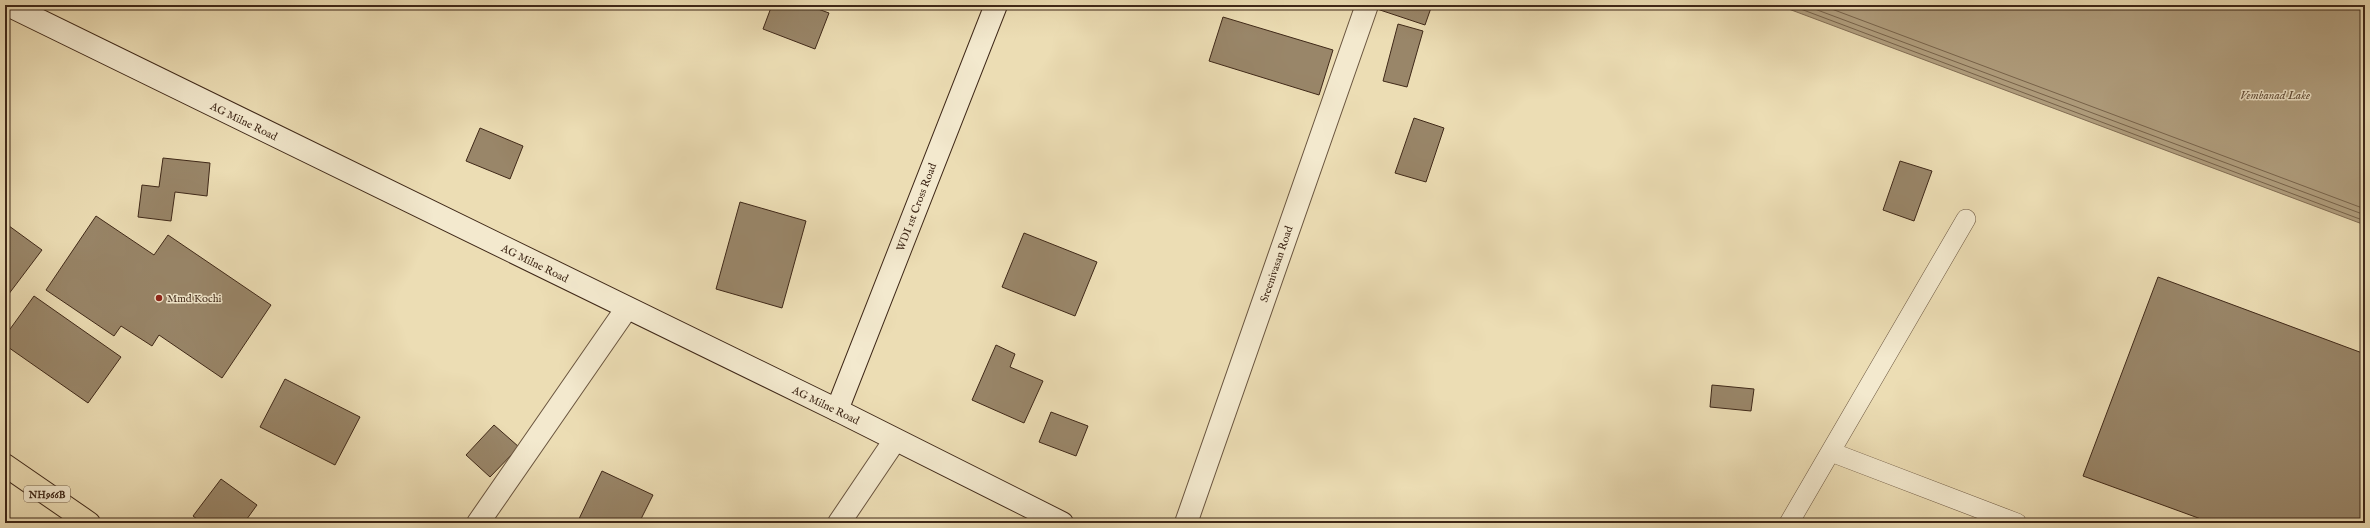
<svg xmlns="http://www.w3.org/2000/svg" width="2370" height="528" viewBox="0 0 2370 528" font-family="'IM FELL English',serif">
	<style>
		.water { fill: #b19f7f; stroke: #836f56 }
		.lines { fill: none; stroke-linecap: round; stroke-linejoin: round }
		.shore { stroke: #78644c; stroke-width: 1 }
		.building { fill: #998669; stroke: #3f2818 }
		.lane-casing { stroke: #6a553f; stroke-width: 20 }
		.street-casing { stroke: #6a553f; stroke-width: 24 }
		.secondary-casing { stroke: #3f2818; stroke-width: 24 }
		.highway-casing { stroke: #3f2818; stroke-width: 24 }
		.lane { stroke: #f3e9ce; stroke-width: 19 }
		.street { stroke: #f3e9ce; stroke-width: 22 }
		.secondary { stroke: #f3e9ce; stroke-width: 22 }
		.highway { stroke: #ecddb4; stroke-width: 22 }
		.poi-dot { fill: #8f2418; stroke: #f3e9ce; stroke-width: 1.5 }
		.labels { text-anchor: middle; stroke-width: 3; stroke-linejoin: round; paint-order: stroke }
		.shield { fill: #f3e9ce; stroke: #75624f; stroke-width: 1 }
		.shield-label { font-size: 10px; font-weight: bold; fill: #3f2818 }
		.street-label { font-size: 11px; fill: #3f2818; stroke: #f3e9ce }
		.poi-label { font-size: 11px; fill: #3f2818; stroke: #f3e9ce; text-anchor: start }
		.water-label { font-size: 12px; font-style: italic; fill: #614c37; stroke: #f3e9ce }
	</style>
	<rect width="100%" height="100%" fill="#ecddb4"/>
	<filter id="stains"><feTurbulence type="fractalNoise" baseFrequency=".005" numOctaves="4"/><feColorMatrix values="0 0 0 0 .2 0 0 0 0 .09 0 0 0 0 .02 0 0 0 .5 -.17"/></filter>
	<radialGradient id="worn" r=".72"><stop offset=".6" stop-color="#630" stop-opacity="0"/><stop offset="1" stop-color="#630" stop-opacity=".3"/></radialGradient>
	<polygon class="water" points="1778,5 2365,5 2365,225"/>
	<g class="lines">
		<g class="shore">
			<polyline points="1790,5 2365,221"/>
			<polyline points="1804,5 2365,215"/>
			<polyline points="1821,5 2365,209"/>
		</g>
	</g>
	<g class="building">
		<polygon points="772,5 807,5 829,13 815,49 763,29"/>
		<polygon points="1378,5 1432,5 1425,25 1377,9"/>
		<polygon points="1223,17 1333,50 1319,95 1209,61"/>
		<polygon points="1398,24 1423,31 1407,87 1383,81"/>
		<polygon points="1414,118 1444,128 1426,182 1395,173"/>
		<polygon points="480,128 523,146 510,179 466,161"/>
		<polygon points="163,158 210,163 207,196 175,192 171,221 138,217 142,185 159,187"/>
		<polygon points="1900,161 1932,171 1914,221 1883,210"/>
		<polygon points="740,202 806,221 782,308 716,289"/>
		<polygon points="96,216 154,255 168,235 271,305 222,378 159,335 152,346 121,326 114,336 46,290"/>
		<polygon points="5,223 42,250 5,299"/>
		<polygon points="1024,233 1097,262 1075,316 1002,287"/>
		<polygon points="2158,277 2365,354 2365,523 2212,523 2083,476"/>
		<polygon points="34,296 121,357 88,403 5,345 5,336"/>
		<polygon points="996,345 1015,354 1010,367 1043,381 1024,423 972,400"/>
		<polygon points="285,379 360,417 335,465 260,427"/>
		<polygon points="1712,385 1754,389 1751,411 1710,407"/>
		<polygon points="1051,412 1088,426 1076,456 1039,442"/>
		<polygon points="494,425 519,447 490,477 466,455"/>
		<polygon points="602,471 653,495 639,523 577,523"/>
		<polygon points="221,479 257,505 244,523 202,523 193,516"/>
	</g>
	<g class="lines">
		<defs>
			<g id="lane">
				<polyline points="1831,452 2017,523"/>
				<polyline points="1789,523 1966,219"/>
			</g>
			<g id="street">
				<polyline points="478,523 627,308"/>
				<polyline points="839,523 895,440"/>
				<polyline points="1186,523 1367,5"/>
			</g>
			<g id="secondary">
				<polyline points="8,5 837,410 1062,523"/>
				<polyline points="837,410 996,5"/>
			</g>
			<polyline id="highway" points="5,465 89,523"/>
		</defs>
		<use href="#lane" class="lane-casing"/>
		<use href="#street" class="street-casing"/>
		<use href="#secondary" class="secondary-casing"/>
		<use href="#highway" class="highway-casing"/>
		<use href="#lane" class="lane"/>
		<use href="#street" class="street"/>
		<use href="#secondary" class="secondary"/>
		<use href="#highway" class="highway"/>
	</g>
	<circle class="poi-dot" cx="159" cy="298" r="4"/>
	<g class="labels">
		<rect class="shield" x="24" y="486" width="46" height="16" rx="3"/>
		<g class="shield-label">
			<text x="47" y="498">NH966B</text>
		</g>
		<g class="street-label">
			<text transform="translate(244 121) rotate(26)" y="4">AG Milne Road</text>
			<text transform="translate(916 207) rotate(-69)" y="4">WDI 1st Cross Road</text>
			<text transform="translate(535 263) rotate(26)" y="4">AG Milne Road</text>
			<text transform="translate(1276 264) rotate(-71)" y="4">Sreenivasan Road</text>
			<text transform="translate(826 405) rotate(26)" y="4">AG Milne Road</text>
		</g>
		<g class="poi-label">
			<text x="167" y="302">Mmd Kochi</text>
		</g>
		<g class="water-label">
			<text x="2275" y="99">Vembanad Lake</text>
		</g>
	</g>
	<rect width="2370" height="528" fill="none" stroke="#ecddb4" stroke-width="20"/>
	<rect x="6" y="6" width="2358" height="516" fill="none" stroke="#3f2818" stroke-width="2"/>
	<rect x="10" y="10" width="2350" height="508" fill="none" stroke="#3f2818"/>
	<rect width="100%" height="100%" filter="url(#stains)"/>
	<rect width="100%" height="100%" fill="url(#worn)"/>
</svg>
